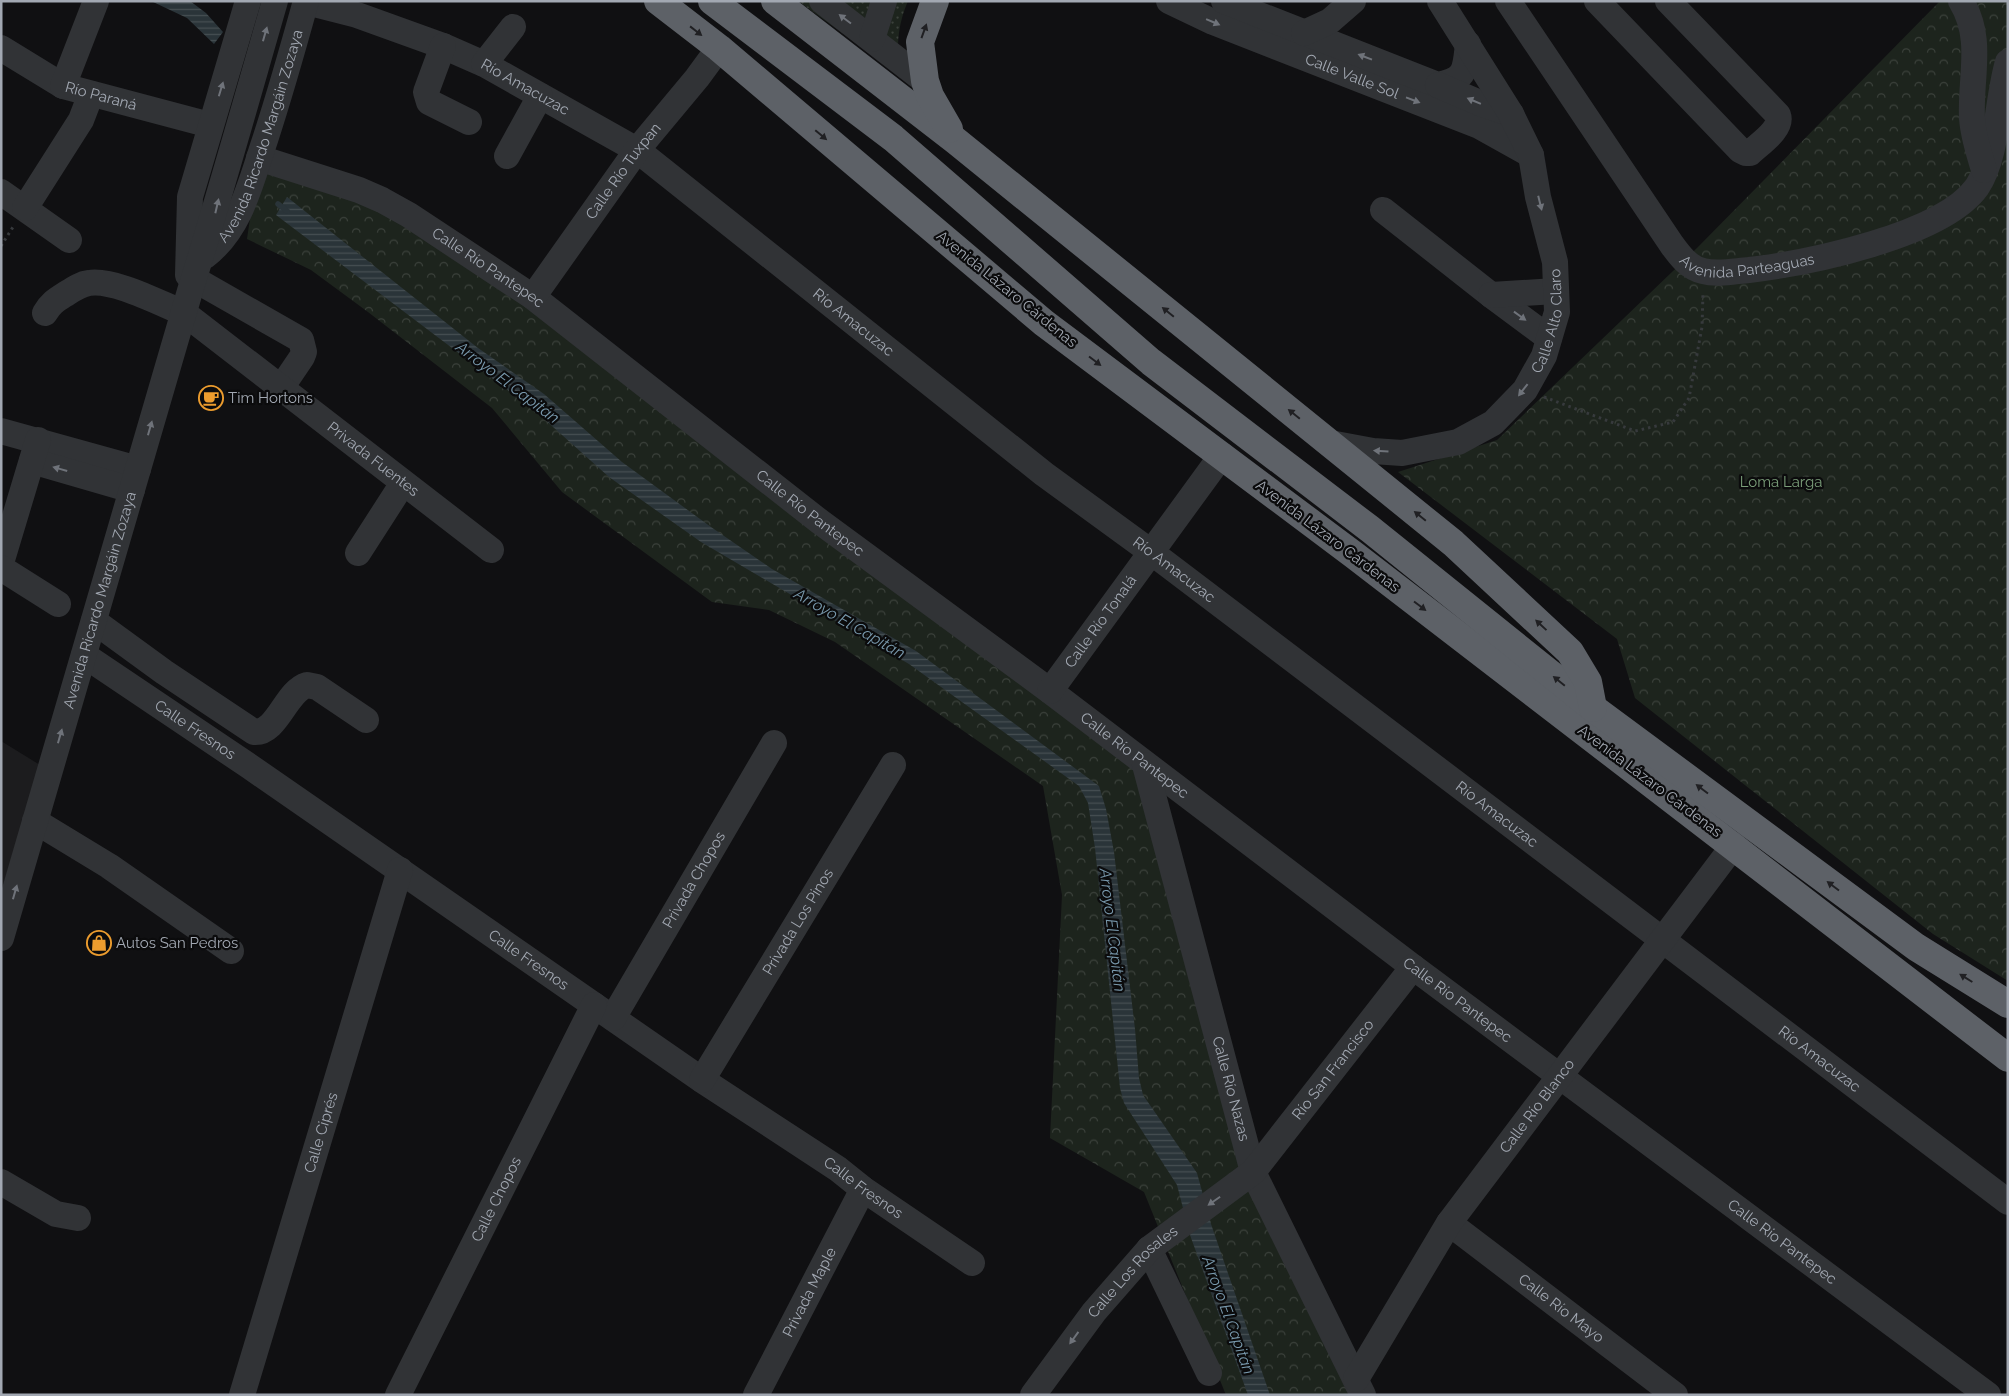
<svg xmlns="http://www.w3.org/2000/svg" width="2009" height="1396" viewBox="0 0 2009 1396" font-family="Raleway,sans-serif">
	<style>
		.built { fill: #1c1c1e }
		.grass { fill: url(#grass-dots) }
		.forest { fill: url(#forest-crowns) }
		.water { fill: url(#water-rules) }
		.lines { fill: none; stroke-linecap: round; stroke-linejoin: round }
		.stream { stroke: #2a3439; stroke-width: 5.5 }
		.path { stroke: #373a3d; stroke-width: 3; stroke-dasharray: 2.5 4; stroke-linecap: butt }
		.minor { stroke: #313336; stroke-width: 26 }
		.highway { stroke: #5d6167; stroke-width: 28 }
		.oneway { fill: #6f737a }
		.oneway2 { fill: #202023 }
		.labels { text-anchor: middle; stroke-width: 4.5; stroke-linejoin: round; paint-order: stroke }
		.street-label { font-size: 15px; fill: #a2a8b2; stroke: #0b0b0c }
		.poi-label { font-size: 15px; fill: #a2a8b2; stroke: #0b0b0c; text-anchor: start }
		.park-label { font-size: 15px; fill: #7a9d79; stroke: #0b0b0c }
		.water-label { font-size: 16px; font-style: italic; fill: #7999ad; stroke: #0b0b0c }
	</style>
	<defs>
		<pattern id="grass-dots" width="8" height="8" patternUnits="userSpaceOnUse" patternTransform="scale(1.25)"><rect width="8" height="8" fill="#1d241d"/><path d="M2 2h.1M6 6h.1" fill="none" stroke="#3b413b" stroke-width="1.8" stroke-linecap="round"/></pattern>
		<pattern id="forest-crowns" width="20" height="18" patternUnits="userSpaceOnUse" patternTransform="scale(1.25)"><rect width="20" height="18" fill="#1d241d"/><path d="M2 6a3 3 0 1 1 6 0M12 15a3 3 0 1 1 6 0" fill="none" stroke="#3b413b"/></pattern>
		<pattern id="water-rules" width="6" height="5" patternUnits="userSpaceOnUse" patternTransform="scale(1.25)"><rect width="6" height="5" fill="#2a3439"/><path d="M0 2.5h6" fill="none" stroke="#464f53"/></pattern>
	</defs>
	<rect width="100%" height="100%" fill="#101012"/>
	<polygon class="built" points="1,741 40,765 1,892"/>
	<path class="grass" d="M798,1h110c-11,25 -11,46 -9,73z"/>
	<g class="forest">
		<polygon points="1940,1 2008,1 2008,981 1933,934 1635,698 1617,639 1398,472 1497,440 1697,248"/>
		<polygon points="259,158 382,200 1145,765 1253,1172 1363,1395 1226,1395 1144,1192 1050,1138 1062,895 1043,786 835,642 769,610 712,602 562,492 492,408 368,312 311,270 247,239"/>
	</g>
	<g class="water">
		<polygon points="151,1 190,1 206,13 223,32 214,44 187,18"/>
		<polygon points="287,197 478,348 544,394 622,462 711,527 772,569 916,651 1099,786 1106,809 1114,852 1135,1029 1139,1078 1143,1095 1197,1173 1211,1224 1270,1395 1248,1395 1190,1235 1177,1185 1124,1103 1120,1088 1095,848 1088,803 1079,786 909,664 701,542 609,477 534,410 276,215"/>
	</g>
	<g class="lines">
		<polyline class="stream" points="278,204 287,211"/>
		<g class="path">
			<polyline points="1,246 13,227"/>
			<polyline points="1544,397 1635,431 1673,422 1689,398 1702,327 1703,292"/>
		</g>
		<g class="minor">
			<polyline points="822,1 925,81"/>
			<path id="s1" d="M1169,1l44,21 266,104 52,29"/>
			<path d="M1224,1l214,84c28,-6 27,-14 30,-41"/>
			<path id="s2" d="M1508,1l164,244c8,11 17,23 31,26 14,4 32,0 46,-1 58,-7 193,-34 228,-83 21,-31 20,-89 31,-125"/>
			<path d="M1597,1l143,149 6,3h4c9,-9 33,-24 28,-38l-110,-114"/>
			<path d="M1961,1c23,38 9,75 11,117 1,18 7,35 12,52"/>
			<path id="s3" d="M306,2l51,13 86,31 41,18 153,86 407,324 107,78 857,650"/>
			<polyline points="1304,33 1330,21 1353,1"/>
			<polyline points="872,39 884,1"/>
			<polyline points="443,46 426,92 429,102 469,122"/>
			<path id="s4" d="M1,48l62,38 147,39"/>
			<polyline points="484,64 513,27"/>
			<polyline points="1438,85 1482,104 1511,114"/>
			<polyline points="63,86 96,1"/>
			<polyline points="507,156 540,96"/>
			<path id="s5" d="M259,158l100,32 23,10 27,15 124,82 286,224 231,170 363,276 575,428"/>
			<polyline points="1,192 69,240"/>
			<polyline points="25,208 81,120 91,94"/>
			<polyline points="1383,210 1491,295 1549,338"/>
			<path id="s6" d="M205,256c36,-27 46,-75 60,-116 15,-46 28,-92 41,-139"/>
			<polyline points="188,275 190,197 248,1"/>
			<polyline points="194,279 301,340 304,352 302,357 281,388"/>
			<polyline points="1491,295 1556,291"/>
			<path id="s7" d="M533,297l104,-147 60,-72 22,-30"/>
			<path id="s8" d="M45,313c5,-9 11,-13 19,-18 8,-5 16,-11 25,-12 25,-4 70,20 95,30l307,237"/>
			<polyline points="1,431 138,469"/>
			<path id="s9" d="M1330,443l43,8 29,2 56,-11 35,-19 32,-33 19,-34 13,-44 -2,-50 -17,-65 -7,-42 -20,-41 -71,-113"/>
			<polyline points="32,461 132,490"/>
			<polyline points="358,553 403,483"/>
			<polyline points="1,563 38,440"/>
			<polyline points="1,568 58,604"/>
			<path d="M94,621l70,51 90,60c23,2 32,-41 53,-47l10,2 49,33"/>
			<path id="s10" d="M84,655l165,111 453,314 136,89 25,20 109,74"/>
			<path id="s11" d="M1050,691l172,-236"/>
			<path id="s12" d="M1145,765l108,407 110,223"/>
			<polyline points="35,821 109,866 231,951"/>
			<path id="s13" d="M1,938l189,-647c30,-96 57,-193 85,-290"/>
			<path id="s14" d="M613,1018l161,-275"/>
			<path id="s15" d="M702,1080l191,-315"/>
			<polyline points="1,1182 56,1214 78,1218"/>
			<path id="s16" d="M1449,1223l226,172"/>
			<polyline points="1149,1249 1209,1373"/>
			<path id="s17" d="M1356,1379l93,-156 285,-378"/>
			<path id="s18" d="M242,1395l158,-525"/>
			<path id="s19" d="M398,1395l196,-390"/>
			<path id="s20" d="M756,1395l107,-206"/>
			<path id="s21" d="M1033,1395l61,-83 55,-63 104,-77 160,-205"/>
		</g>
		<g class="highway">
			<polyline points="658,1 719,48 1044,323 1354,555 2008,1058"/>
			<polyline points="712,1 893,138 1151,362 1370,529 1593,708 1916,947 2008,1004"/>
			<polyline points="775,1 956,141 1453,543 1570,652 1588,682 1593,708"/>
			<polyline points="935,1 920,42 925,81 930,96 949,129"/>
		</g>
	</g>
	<defs><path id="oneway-solid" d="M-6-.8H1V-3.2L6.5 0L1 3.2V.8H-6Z" transform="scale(1.25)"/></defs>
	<g class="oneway">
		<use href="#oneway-solid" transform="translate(845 19) rotate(-143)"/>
		<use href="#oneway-solid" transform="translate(1213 22) rotate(23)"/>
		<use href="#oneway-solid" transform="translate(265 34) rotate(-74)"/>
		<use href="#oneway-solid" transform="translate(1365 57) rotate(-159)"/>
		<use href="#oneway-solid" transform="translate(221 89) rotate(-73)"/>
		<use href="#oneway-solid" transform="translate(1413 100) rotate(21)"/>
		<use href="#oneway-solid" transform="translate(1474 101) rotate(-157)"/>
		<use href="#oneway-solid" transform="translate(1540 203) rotate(76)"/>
		<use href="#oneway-solid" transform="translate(217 206) rotate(-77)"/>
		<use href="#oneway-solid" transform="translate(1520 316) rotate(36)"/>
		<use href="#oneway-solid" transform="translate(1523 390) rotate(128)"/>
		<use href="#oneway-solid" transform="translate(150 428) rotate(-74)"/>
		<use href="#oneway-solid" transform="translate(1381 451) rotate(-176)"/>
		<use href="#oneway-solid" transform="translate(60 469) rotate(-164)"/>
		<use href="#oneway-solid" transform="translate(60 736) rotate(-74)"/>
		<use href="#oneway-solid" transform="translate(15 892) rotate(-74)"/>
		<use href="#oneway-solid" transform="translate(1214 1201) rotate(145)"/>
		<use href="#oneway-solid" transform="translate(1074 1338) rotate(126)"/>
	</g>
	<g class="oneway2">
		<use href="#oneway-solid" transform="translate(696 31) rotate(38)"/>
		<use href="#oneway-solid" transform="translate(924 31) rotate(-70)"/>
		<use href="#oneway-solid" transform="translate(821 135) rotate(40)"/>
		<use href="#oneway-solid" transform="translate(1168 312) rotate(-141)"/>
		<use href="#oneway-solid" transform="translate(1095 361) rotate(37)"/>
		<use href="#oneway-solid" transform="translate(1294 414) rotate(-141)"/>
		<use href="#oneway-solid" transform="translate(1420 516) rotate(-141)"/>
		<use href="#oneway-solid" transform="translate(1420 606) rotate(37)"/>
		<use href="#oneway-solid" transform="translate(1541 625) rotate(-137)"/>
		<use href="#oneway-solid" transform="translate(1559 681) rotate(-141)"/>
		<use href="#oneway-solid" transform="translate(1702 789) rotate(-143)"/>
		<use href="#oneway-solid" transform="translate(1833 886) rotate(-143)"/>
		<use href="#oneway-solid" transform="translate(1966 978) rotate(-148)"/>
	</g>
	<defs>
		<symbol id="cafe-ring" viewBox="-11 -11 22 22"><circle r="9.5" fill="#0b0b0c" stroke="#ec9c2e" stroke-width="1.5"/><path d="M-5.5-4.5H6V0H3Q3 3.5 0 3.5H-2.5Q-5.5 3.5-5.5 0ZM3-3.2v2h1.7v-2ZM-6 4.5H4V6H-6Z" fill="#ec9c2e"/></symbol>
		<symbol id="shop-ring" viewBox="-11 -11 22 22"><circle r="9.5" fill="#0b0b0c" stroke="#ec9c2e" stroke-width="1.5"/><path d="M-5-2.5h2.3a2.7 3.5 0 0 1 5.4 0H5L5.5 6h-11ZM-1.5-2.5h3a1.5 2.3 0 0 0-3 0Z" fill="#ec9c2e"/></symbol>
	</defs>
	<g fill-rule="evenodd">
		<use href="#cafe-ring" x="197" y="384" width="28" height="28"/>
		<use href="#shop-ring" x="85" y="929" width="28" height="28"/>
	</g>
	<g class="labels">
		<g class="street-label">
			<text dy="5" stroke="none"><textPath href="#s1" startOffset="198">Calle Valle Sol</textPath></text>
			<text dy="5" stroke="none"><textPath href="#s3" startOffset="236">Río Amacuzac</textPath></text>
			<text dy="5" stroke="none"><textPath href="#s4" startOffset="112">Río Paraná</textPath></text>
			<text dy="5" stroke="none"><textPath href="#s6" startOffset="135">Avenida Ricardo Margáin Zozaya</textPath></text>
			<text dy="5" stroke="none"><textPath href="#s7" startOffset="155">Calle Río Tuxpan</textPath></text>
			<text dy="5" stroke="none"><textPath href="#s2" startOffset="379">Avenida Parteaguas</textPath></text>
			<text dy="5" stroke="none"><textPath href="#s5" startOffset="256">Calle Río Pantepec</textPath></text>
			<text transform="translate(1007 289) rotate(39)" y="5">Avenida Lázaro Cárdenas</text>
			<text dy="5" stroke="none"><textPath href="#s9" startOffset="290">Calle Alto Claro</textPath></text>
			<text dy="5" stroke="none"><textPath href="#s3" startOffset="641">Río Amacuzac</textPath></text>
			<text dy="5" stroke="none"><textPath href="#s8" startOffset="394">Privada Fuentes</textPath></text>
			<text dy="5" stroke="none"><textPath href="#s5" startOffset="661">Calle Río Pantepec</textPath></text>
			<text transform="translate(1328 536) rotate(37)" y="5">Avenida Lázaro Cárdenas</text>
			<text dy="5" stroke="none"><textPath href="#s3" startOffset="1046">Río Amacuzac</textPath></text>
			<text dy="5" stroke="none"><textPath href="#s13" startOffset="352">Avenida Ricardo Margáin Zozaya</textPath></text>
			<text dy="5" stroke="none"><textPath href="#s11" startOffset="86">Calle Río Tonalá</textPath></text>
			<text dy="5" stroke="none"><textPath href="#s10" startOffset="134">Calle Fresnos</textPath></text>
			<text dy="5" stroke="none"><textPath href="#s5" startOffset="1066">Calle Río Pantepec</textPath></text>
			<text transform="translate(1650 781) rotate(37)" y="5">Avenida Lázaro Cárdenas</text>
			<text dy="5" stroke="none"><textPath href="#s3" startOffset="1451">Río Amacuzac</textPath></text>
			<text dy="5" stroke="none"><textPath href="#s14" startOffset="160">Privada Chopos</textPath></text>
			<text dy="5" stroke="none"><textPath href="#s15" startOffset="185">Privada Los Pinos</textPath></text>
			<text dy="5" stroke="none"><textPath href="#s10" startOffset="539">Calle Fresnos</textPath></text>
			<text dy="5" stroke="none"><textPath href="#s5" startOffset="1471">Calle Río Pantepec</textPath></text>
			<text dy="5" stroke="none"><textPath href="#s3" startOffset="1856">Río Amacuzac</textPath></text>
			<text dy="5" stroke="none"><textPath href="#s21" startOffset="446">Río San Francisco</textPath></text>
			<text dy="5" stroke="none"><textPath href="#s12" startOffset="335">Calle Río Nazas</textPath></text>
			<text dy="5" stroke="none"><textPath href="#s17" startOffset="328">Calle Río Blanco</textPath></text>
			<text dy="5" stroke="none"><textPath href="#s18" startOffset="274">Calle Ciprés</textPath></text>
			<text dy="5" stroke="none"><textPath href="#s10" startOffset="944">Calle Fresnos</textPath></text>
			<text dy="5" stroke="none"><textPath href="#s19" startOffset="219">Calle Chopos</textPath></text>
			<text dy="5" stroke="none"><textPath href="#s5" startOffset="1876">Calle Río Pantepec</textPath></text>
			<text dy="5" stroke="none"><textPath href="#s21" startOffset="159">Calle Los Rosales</textPath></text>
			<text dy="5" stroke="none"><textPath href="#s20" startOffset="116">Privada Maple</textPath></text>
			<text dy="5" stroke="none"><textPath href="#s16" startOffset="141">Calle Río Mayo</textPath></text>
		</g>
		<g class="poi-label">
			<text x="228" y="403">Tim Hortons</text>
			<text x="116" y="948">Autos San Pedros</text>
		</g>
		<g class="park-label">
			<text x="1781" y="487">Loma Larga</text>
		</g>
		<g class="water-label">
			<text transform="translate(508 382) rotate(37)" y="6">Arroyo El Capitán</text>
			<text transform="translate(850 623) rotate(30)" y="6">Arroyo El Capitán</text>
			<text transform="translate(1113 930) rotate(83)" y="6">Arroyo El Capitán</text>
			<text transform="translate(1229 1315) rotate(70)" y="6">Arroyo El Capitán</text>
		</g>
	</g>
	<rect width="2009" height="1396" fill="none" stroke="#a2a8b2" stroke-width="5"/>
</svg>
